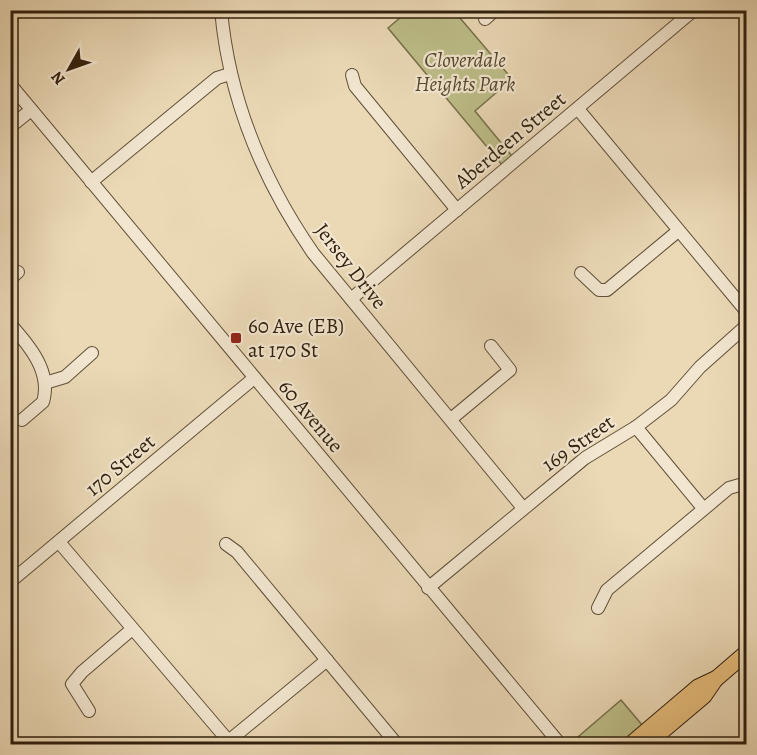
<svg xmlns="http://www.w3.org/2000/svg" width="757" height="755" viewBox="0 0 757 755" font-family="Alegreya,serif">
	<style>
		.green { fill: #bdbe89; stroke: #77704c; stroke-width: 1.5 }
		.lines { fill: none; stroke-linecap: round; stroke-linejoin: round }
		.minor-casing { stroke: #604f38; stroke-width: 14 }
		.major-casing { stroke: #31210e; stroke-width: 17 }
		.minor { stroke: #f2e6d0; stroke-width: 12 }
		.major { stroke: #e6bc7b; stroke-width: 15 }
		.poi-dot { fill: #8f2418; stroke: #f2e6d0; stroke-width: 2 }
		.labels { text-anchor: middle; stroke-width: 4.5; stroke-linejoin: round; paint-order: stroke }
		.park-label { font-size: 21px; font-style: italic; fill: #54482d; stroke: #f2e6d0 }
		.street-label { font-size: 21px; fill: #31210e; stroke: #f2e6d0 }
		.poi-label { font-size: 21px; fill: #31210e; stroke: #f2e6d0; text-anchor: start }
	</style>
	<rect width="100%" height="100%" fill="#ebd9b6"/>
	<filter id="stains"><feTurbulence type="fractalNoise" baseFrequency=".00333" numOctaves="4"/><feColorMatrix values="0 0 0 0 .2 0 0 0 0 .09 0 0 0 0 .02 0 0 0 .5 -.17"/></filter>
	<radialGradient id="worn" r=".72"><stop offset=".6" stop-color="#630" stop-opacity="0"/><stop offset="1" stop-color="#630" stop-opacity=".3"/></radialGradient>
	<g class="green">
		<polygon points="408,11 454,11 512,79 475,111 512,156 502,165 388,28"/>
		<polygon points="621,700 643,726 622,744 574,744 572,742"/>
	</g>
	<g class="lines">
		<defs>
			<g id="minor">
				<path d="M221,10c8,90 41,169 92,243l210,255"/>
				<polyline points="485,19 495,10"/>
				<polyline points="352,75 355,86 457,210"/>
				<polyline points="10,84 560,744"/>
				<polyline points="578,109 746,311"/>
				<polyline points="10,127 31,110"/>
				<polyline points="91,182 217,78 230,74"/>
				<polyline points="581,273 599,290 607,290 678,231"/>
				<polyline points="10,279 18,272"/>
				<polyline points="351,299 694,10"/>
				<path d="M10,324c19,21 42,48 33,78l-21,18"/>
				<polyline points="45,383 65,377 92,353"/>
				<polyline points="451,419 510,370 491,346"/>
				<polyline points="636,427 703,508"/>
				<polyline points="59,542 231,744"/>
				<polyline points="226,544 237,552 395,742"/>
				<polyline points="10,582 254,378"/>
				<polyline points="428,588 585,458 636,427 671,400 700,367 746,326"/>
				<polyline points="598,608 607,590 729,488 743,484"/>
				<polyline points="89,711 72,684 82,672 131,630"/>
				<polyline points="225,744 327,660"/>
			</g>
			<g id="major">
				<polyline points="631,744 698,687 717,678 746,653"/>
				<polyline points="647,744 704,696 715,680"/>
			</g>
		</defs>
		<use href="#minor" class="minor-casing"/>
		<use href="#major" class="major-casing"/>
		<use href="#minor" class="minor"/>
		<use href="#major" class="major"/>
	</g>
	<rect class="poi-dot" x="230" y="332" width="12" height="12" rx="3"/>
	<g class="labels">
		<g class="park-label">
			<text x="465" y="67">Cloverdale<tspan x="465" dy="24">Heights Park</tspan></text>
		</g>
		<g class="street-label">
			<text transform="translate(510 140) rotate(-40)" y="7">Aberdeen Street</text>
			<text transform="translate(351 266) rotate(52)" y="7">Jersey Drive</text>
			<text transform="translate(311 416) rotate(50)" y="7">60 Avenue</text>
			<text transform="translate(578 443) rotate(-35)" y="7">169 Street</text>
			<text transform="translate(120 465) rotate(-40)" y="7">170 Street</text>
		</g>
		<g class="poi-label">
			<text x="248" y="333">60 Ave (EB)<tspan x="248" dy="24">at 170 St</tspan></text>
		</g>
	</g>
	<rect width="757" height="755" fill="none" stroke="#ebd9b6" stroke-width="36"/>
	<rect x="12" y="12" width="733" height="731" fill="none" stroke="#31210e" stroke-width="3"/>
	<rect x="18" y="18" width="721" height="719" fill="none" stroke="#31210e" stroke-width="1.5"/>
	<g transform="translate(69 69) rotate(230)" stroke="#f2e6d0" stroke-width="4.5" paint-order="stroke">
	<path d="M0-4.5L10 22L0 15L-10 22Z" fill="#31210e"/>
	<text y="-9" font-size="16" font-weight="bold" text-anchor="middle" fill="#31210e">N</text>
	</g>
	<rect width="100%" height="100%" filter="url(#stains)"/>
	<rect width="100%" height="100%" fill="url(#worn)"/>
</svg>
